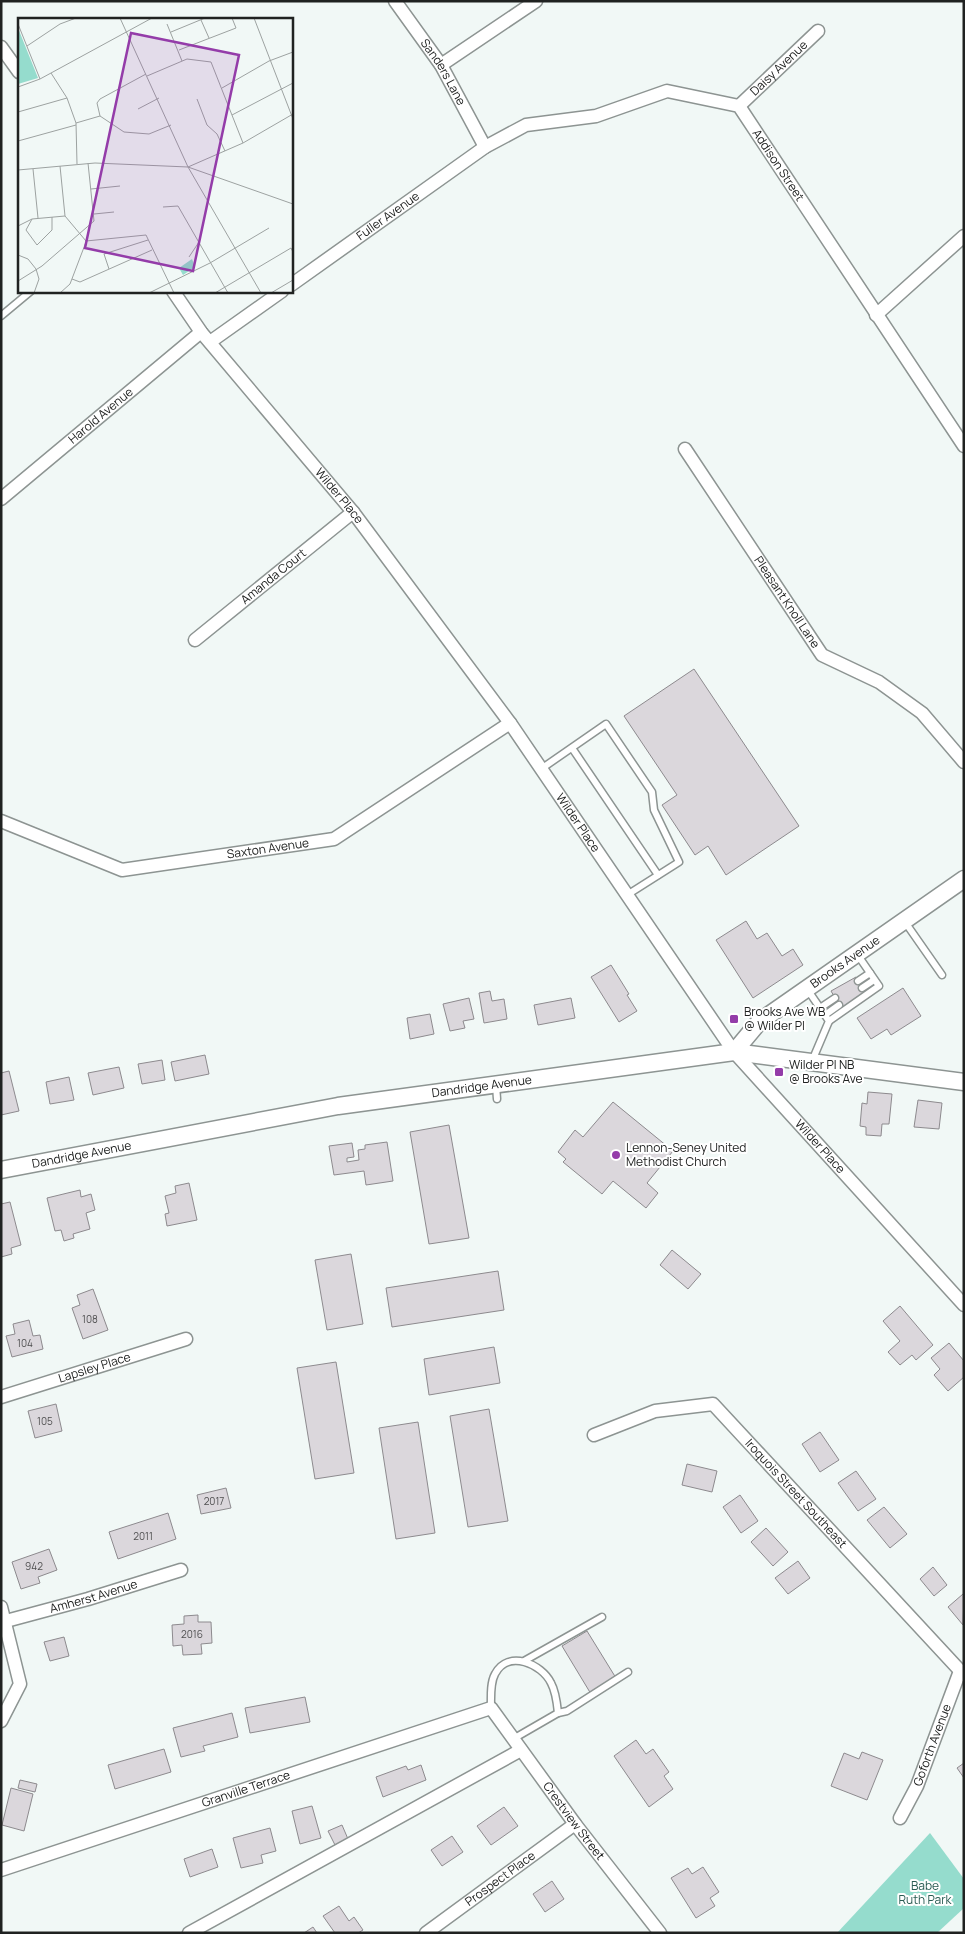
<svg xmlns="http://www.w3.org/2000/svg" width="965" height="1934" viewBox="0 0 965 1934" font-family="Manrope,sans-serif">
	<style>
		.green { fill: #95dccd }
		.building { fill: #dbd7dc; stroke: #8d8a8e }
		.lines { fill: none; stroke-linecap: round; stroke-linejoin: round }
		.service-casing { stroke: #8d9492; stroke-width: 9 }
		.minor-casing { stroke: #8d9492; stroke-width: 15 }
		.tertiary-casing { stroke: #8d9492; stroke-width: 19 }
		.service { stroke: #fff; stroke-width: 6 }
		.minor { stroke: #fff; stroke-width: 12 }
		.tertiary { stroke: #fff; stroke-width: 16 }
		.poi-dot { fill: #943ca9; stroke: #fff; stroke-width: 2 }
		.labels { text-anchor: middle; stroke-width: 4; stroke-linejoin: round; paint-order: stroke }
		.number-label { font-size: 10px; fill: #4f4f50 }
		.street-label { font-size: 12px; fill: #202221; stroke: #fff }
		.poi-label { font-size: 12px; fill: #202221; stroke: #fff; text-anchor: start }
		.park-label { font-size: 12px; fill: #295b52; stroke: #fff }
		.inset-road { fill: none; stroke: #9da2a1; stroke-width: 1 }
		.view { fill: #943ca9; fill-opacity: 0.15; stroke: #943ca9; stroke-width: 2.5 }
		.inset-edge { fill: none; stroke: #202221; stroke-width: 2.5 }
	</style>
	<rect width="100%" height="100%" fill="#f1f8f6"/>
	<polygon class="green" points="930,1833 964,1879 964,1908 937,1933 837,1933"/>
	<g class="building">
		<polygon points="694,669 799,826 726,875 708,846 695,855 662,805 677,795 624,716"/>
		<polygon points="746,921 757,939 767,933 782,956 793,949 803,965 753,998 716,940"/>
		<polygon points="611,965 629,994 627,995 637,1011 619,1022 591,977"/>
		<polygon points="856,977 866,994 841,1008 831,991"/>
		<polygon points="903,988 921,1016 891,1035 887,1029 871,1039 857,1018"/>
		<polygon points="490,991 492,1001 504,999 507,1019 484,1023 479,993"/>
		<polygon points="469,998 474,1019 463,1021 465,1028 450,1031 443,1004"/>
		<polygon points="571,998 575,1018 538,1025 534,1005"/>
		<polygon points="430,1014 434,1034 410,1039 407,1018"/>
		<polygon points="205,1055 209,1074 175,1081 171,1062"/>
		<polygon points="162,1060 165,1080 142,1084 138,1064"/>
		<polygon points="119,1067 124,1088 93,1095 88,1073"/>
		<polygon points="9,1071 19,1111 1,1115 1,1073"/>
		<polygon points="69,1077 74,1100 50,1104 46,1082"/>
		<polygon points="868,1092 892,1094 889,1124 882,1124 881,1136 866,1135 866,1127 860,1126 862,1103 867,1104"/>
		<polygon points="918,1100 942,1103 939,1129 914,1127"/>
		<polygon points="613,1102 673,1151 647,1183 658,1193 646,1208 613,1181 602,1194 563,1162 566,1159 558,1152 575,1130 583,1137"/>
		<polygon points="449,1125 469,1238 429,1244 410,1132"/>
		<polygon points="387,1142 393,1181 366,1185 364,1171 334,1175 329,1146 352,1143 354,1157 347,1158 347,1162 359,1160 358,1150 365,1149 365,1145"/>
		<polygon points="189,1183 197,1220 167,1226 165,1214 169,1213 165,1196 176,1193 175,1186"/>
		<polygon points="80,1190 81,1197 91,1194 95,1210 86,1213 90,1229 73,1234 74,1238 64,1241 61,1230 55,1231 47,1198"/>
		<polygon points="10,1202 21,1245 11,1248 12,1254 1,1257 1,1204"/>
		<polygon points="672,1250 701,1274 688,1289 660,1265"/>
		<polygon points="351,1254 363,1324 327,1330 315,1260"/>
		<polygon points="498,1271 504,1310 392,1327 386,1288"/>
		<polygon points="93,1289 108,1330 83,1339 72,1308 80,1305 77,1295"/>
		<polygon points="900,1306 933,1345 916,1360 912,1355 900,1365 888,1352 900,1341 883,1321"/>
		<polygon points="29,1320 33,1336 40,1335 43,1349 12,1357 6,1336 15,1334 13,1324"/>
		<polygon points="949,1343 964,1361 964,1377 948,1391 934,1375 940,1369 931,1358"/>
		<polygon points="494,1347 500,1383 429,1395 424,1359"/>
		<polygon points="336,1362 354,1473 315,1479 297,1368"/>
		<polygon points="56,1404 62,1431 35,1438 28,1411"/>
		<polygon points="489,1409 508,1521 468,1527 450,1416"/>
		<polygon points="418,1422 435,1533 396,1539 379,1428"/>
		<polygon points="820,1432 839,1460 820,1472 802,1444"/>
		<polygon points="687,1464 717,1471 712,1492 682,1485"/>
		<polygon points="856,1471 876,1499 858,1511 838,1483"/>
		<polygon points="226,1488 231,1508 201,1514 197,1495"/>
		<polygon points="740,1495 758,1521 741,1533 723,1507"/>
		<polygon points="884,1507 907,1534 890,1548 867,1520"/>
		<polygon points="168,1513 176,1539 118,1559 109,1532"/>
		<polygon points="766,1528 788,1552 773,1566 751,1542"/>
		<polygon points="49,1549 57,1570 38,1577 40,1583 21,1589 12,1562"/>
		<polygon points="798,1561 810,1578 788,1594 775,1578"/>
		<polygon points="933,1567 947,1585 934,1596 920,1579"/>
		<polygon points="963,1594 964,1596 963,1625 948,1607"/>
		<polygon points="198,1615 198,1622 211,1622 212,1643 201,1644 202,1654 183,1655 182,1645 173,1646 172,1625 184,1624 184,1616"/>
		<polygon points="587,1631 616,1678 591,1694 562,1646"/>
		<polygon points="64,1637 69,1656 50,1661 44,1642"/>
		<polygon points="305,1697 310,1722 250,1733 245,1708"/>
		<polygon points="232,1713 238,1737 203,1746 205,1751 181,1757 173,1728"/>
		<polygon points="636,1740 646,1754 653,1749 669,1772 664,1776 673,1789 649,1807 614,1756"/>
		<polygon points="164,1749 171,1772 115,1789 108,1765"/>
		<polygon points="862,1752 883,1760 867,1800 831,1786 844,1753 859,1759"/>
		<polygon points="964,1763 964,1778 957,1768"/>
		<polygon points="421,1765 426,1780 383,1797 376,1777 406,1766 408,1770"/>
		<polygon points="20,1780 37,1784 35,1792 18,1788"/>
		<polygon points="11,1788 33,1794 24,1831 2,1825"/>
		<polygon points="312,1806 321,1838 300,1844 292,1811"/>
		<polygon points="504,1807 518,1826 491,1845 477,1826"/>
		<polygon points="342,1825 348,1839 335,1845 328,1831"/>
		<polygon points="270,1828 276,1851 261,1855 263,1863 241,1868 233,1838"/>
		<polygon points="452,1836 463,1852 442,1866 431,1850"/>
		<polygon points="212,1849 218,1867 190,1877 184,1859"/>
		<polygon points="703,1867 719,1892 710,1898 715,1906 696,1918 671,1878 688,1868 692,1874"/>
		<polygon points="552,1881 564,1899 545,1912 533,1894"/>
		<polygon points="339,1906 349,1921 354,1917 363,1930 358,1933 335,1933 323,1916"/>
		<polygon points="313,1927 317,1933 304,1933"/>
	</g>
	<g class="lines">
		<defs>
			<g id="service">
				<polyline points="1,316 31,291"/>
				<polyline points="572,748 658,875"/>
				<polyline points="541,769 606,724 652,792 654,810 679,862 627,895"/>
				<polyline points="905,922 942,975"/>
				<polyline points="858,981 870,973"/>
				<polyline points="862,988 874,980"/>
				<polyline points="807,989 829,1021 812,1061"/>
				<polyline points="820,1008 835,998"/>
				<polyline points="825,1015 839,1005"/>
				<polyline points="829,1021 879,986 857,954"/>
				<polyline points="496,1085 497,1099"/>
				<polyline points="524,1661 602,1617"/>
				<path d="M491,1708c0,-11 -1,-25 4,-34 13,-25 47,-10 56,9 5,9 6,20 7,30l-45,26"/>
				<polyline points="558,1713 567,1711 628,1672"/>
			</g>
			<g id="minor">
				<path id="s1" d="M395,1l46,64 44,82"/>
				<polyline points="1,47 19,72"/>
				<polyline points="441,65 536,1"/>
				<path id="s2" d="M739,106l79,-75"/>
				<path id="s3" d="M291,285l194,-138 41,-22 70,-9 71,-25 72,15 225,340"/>
				<path id="s4" d="M173,291l28,41 152,180 157,211 224,329 230,253"/>
				<polyline points="876,315 964,236"/>
				<polyline points="210,342 282,291"/>
				<path id="s5" d="M685,449l137,206 57,27 43,31 42,49"/>
				<path id="s6" d="M1,499l200,-167"/>
				<path id="s7" d="M195,640l158,-128"/>
				<path id="s8" d="M1,821l121,49 212,-31 176,-116"/>
				<path id="s9" d="M1,1397l185,-58"/>
				<path id="s10" d="M594,1435l61,-24 58,-7 251,271"/>
				<polyline points="1,1607 20,1684 1,1721"/>
				<path id="s11" d="M6,1621l82,-22 93,-29"/>
				<path id="s12" d="M900,1818l17,-32 43,-115"/>
				<path id="s13" d="M1,1870l490,-162 84,116 85,109"/>
				<polyline points="189,1933 521,1750"/>
				<path id="s14" d="M426,1933l149,-109"/>
			</g>
			<g id="tertiary">
				<path id="s15" d="M734,1052l25,-30 205,-143"/>
				<path id="s16" d="M1,1170l337,-64 396,-54 230,30"/>
			</g>
		</defs>
		<use href="#service" class="service-casing"/>
		<use href="#minor" class="minor-casing"/>
		<use href="#tertiary" class="tertiary-casing"/>
		<use href="#service" class="service"/>
		<use href="#minor" class="minor"/>
		<use href="#tertiary" class="tertiary"/>
	</g>
	<g class="poi-dot">
		<rect x="729" y="1014" width="10" height="10" rx="2.5"/>
		<rect x="774" y="1067" width="10" height="10" rx="2.5"/>
		<circle cx="616" cy="1155" r="5"/>
	</g>
	<g class="labels">
		<g class="number-label">
			<text x="90" y="1323">108</text>
			<text x="25" y="1347">104</text>
			<text x="45" y="1425">105</text>
			<text x="214" y="1505">2017</text>
			<text x="143" y="1540">2011</text>
			<text x="34" y="1570">942</text>
			<text x="192" y="1638">2016</text>
		</g>
		<g class="street-label">
			<text dy="4" stroke="none"><textPath href="#s2" startOffset="55">Daisy Avenue</textPath></text>
			<text dy="4" stroke="none"><textPath href="#s1" startOffset="86">Sanders Lane</textPath></text>
			<text dy="4" stroke="none"><textPath href="#s3" startOffset="575">Addison Street</textPath></text>
			<text dy="4" stroke="none"><textPath href="#s3" startOffset="119">Fuller Avenue</textPath></text>
			<text dy="4" stroke="none"><textPath href="#s6" startOffset="130">Harold Avenue</textPath></text>
			<text dy="4" stroke="none"><textPath href="#s4" startOffset="264">Wilder Place</textPath></text>
			<text dy="4" stroke="none"><textPath href="#s7" startOffset="101">Amanda Court</textPath></text>
			<text dy="4" stroke="none"><textPath href="#s5" startOffset="184">Pleasant Knoll Lane</textPath></text>
			<text dy="4" stroke="none"><textPath href="#s4" startOffset="669">Wilder Place</textPath></text>
			<text dy="4" stroke="none"><textPath href="#s8" startOffset="278">Saxton Avenue</textPath></text>
			<text dy="4" stroke="none"><textPath href="#s15" startOffset="144">Brooks Avenue</textPath></text>
			<text dy="4" stroke="none"><textPath href="#s16" startOffset="488">Dandridge Avenue</textPath></text>
			<text dy="4" stroke="none"><textPath href="#s4" startOffset="1074">Wilder Place</textPath></text>
			<text dy="4" stroke="none"><textPath href="#s16" startOffset="82">Dandridge Avenue</textPath></text>
			<text dy="4" stroke="none"><textPath href="#s9" startOffset="98">Lapsley Place</textPath></text>
			<text dy="4" stroke="none"><textPath href="#s10" startOffset="246">Iroquois Street Southeast</textPath></text>
			<text dy="4" stroke="none"><textPath href="#s11" startOffset="91">Amherst Avenue</textPath></text>
			<text dy="4" stroke="none"><textPath href="#s12" startOffset="80">Goforth Avenue</textPath></text>
			<text dy="4" stroke="none"><textPath href="#s13" startOffset="258">Granville Terrace</textPath></text>
			<text dy="4" stroke="none"><textPath href="#s13" startOffset="656">Crestview Street</textPath></text>
			<text dy="4" stroke="none"><textPath href="#s14" startOffset="92">Prospect Place</textPath></text>
		</g>
		<g class="poi-label">
			<text x="744" y="1016">Brooks Ave WB<tspan x="744" dy="14">@ Wilder Pl</tspan></text>
			<text x="789" y="1069">Wilder Pl NB<tspan x="789" dy="14">@ Brooks Ave</tspan></text>
			<text x="626" y="1152">Lennon-Seney United<tspan x="626" dy="14">Methodist Church</tspan></text>
		</g>
		<g class="park-label">
			<text x="925" y="1890">Babe<tspan x="925" dy="14">Ruth Park</tspan></text>
		</g>
	</g>
	<g transform="translate(18 18)">
		<rect width="275" height="275" fill="#f1f8f6"/>
		<path d="M0,10l20,50 -20,6zM174,241l3,8 -12,8 -4,-7z" fill="#95dccd"/>
		<path class="inset-road" d="M102,0l68,149 73,126M236,0l39,101M183,2l8,18M0,6l22,55M149,6l15,37M153,14l34,-14M9,28l33,-22 16,-6M161,32l57,-22 -4,-10M33,55l16,25 9,25 1,41M129,58l40,-17 24,3 32,81M0,69l22,-8 112,-61M204,70l47,-27 24,-9M179,81l10,26 10,9 8,17M120,91l21,-11M0,94l49,-14M214,97l61,-32M82,98l-3,-13 3,-4 46,-25M58,105l24,-7 24,16 25,2 22,-9M0,123l58,-16M42,148l5,50 21,25M170,149l55,-24 50,-29M15,151l5,49M0,152l77,-7 93,4 105,37M73,171l29,-3M145,189l15,-1 50,87M76,196l20,-2M14,201l-6,11 11,15 15,-15v-13M0,208l14,-7 33,-3M68,223l60,-6 28,58M0,237l10,4 8,10 3,10 -5,14M171,239l10,-15M91,251l-5,-15 44,-14M54,261l8,3 72,-32M0,263l24,-15 52,-45 -6,-58M42,275l10,-9 16,-42M131,275l61,-30 59,-35M197,275l76,-45 2,4M253,275l22,-13"/>
		<path class="view" d="M113,15l108,22 -46,216 -108,-23z"/>
		<rect width="275" height="275" class="inset-edge"/>
	</g>
	<rect width="965" height="1934" fill="none" stroke="#202221" stroke-width="5"/>
</svg>
